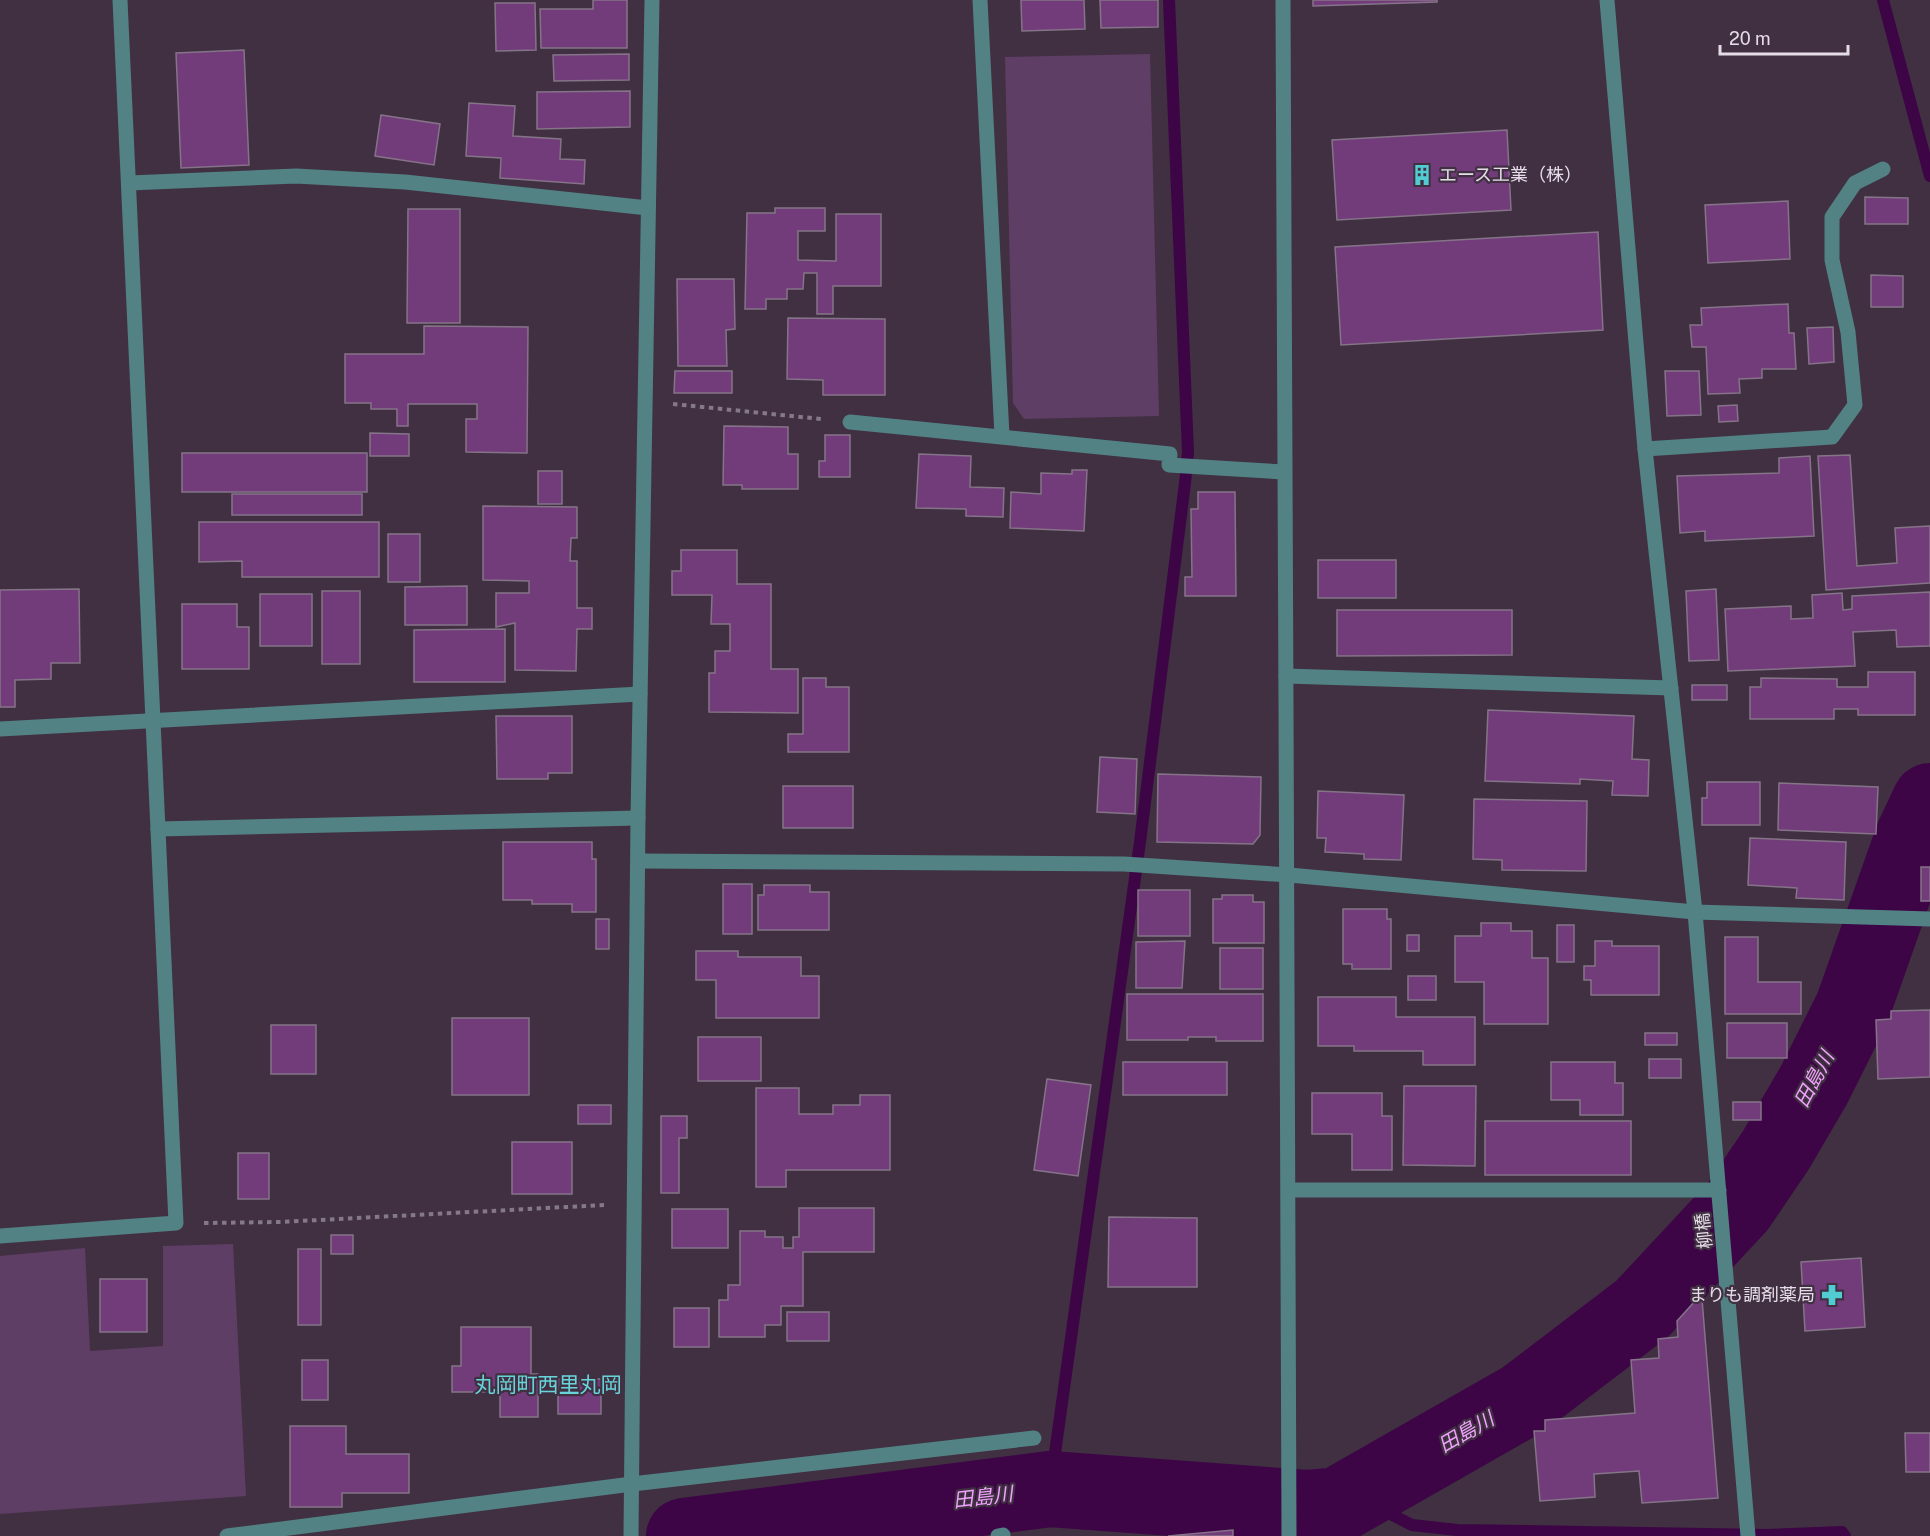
<svg xmlns="http://www.w3.org/2000/svg" width="1930" height="1536" viewBox="0 0 1930 1536" font-family="'Public Sans','Noto Sans JP',sans-serif">
	<style>
		.green { fill: #5f3e65 }
		.lines { fill: none; stroke-linecap: round; stroke-linejoin: round }
		.stream { stroke: #3d0546; stroke-width: 12 }
		.river { stroke: #3d0546; stroke-width: 76 }
		.building { fill: #723c7b; stroke: #857388; stroke-width: 1.5 }
		.path { stroke: #857887; stroke-width: 4; stroke-dasharray: 4.5 4.5; stroke-linecap: butt }
		.minor { stroke: #528284; stroke-width: 15 }
		.labels { text-anchor: middle; stroke-width: 4.5; stroke-linejoin: round; paint-order: stroke }
		.poi-label { font-size: 18px; fill: #e6dce8; stroke: #403042; text-anchor: start }
		.street-label { font-size: 18px; fill: #e6dce8; stroke: #403042 }
		.water-label { font-size: 20px; font-style: italic; fill: #f0a3fc; stroke: #403042 }
		.quarter-label { font-size: 21px; fill: #67d4d9; stroke: #403042 }
	</style>
	<rect width="100%" height="100%" fill="#403042"/>
	<g class="green">
		<polygon points="1150,54 1159,416 1024,419 1013,403 1005,57"/>
		<polygon points="233,1244 246,1496 0,1514 0,1256 85,1248 90,1351 163,1346 163,1246"/>
	</g>
	<g class="lines">
		<g class="stream">
			<polyline points="1883,0 1930,176"/>
			<polyline points="1050,1489 1140,842 1185,483 1188,452 1169,0"/>
			<polyline points="1355,1496 1412,1525 1457,1530 1766,1535 1842,1532 1845,1536"/>
		</g>
		<polyline class="river" points="684,1536 1050,1489 1307,1508 1338,1505 1524,1399 1642,1309 1738,1206 1776,1150 1814,1085 1853,1007 1913,837 1930,801"/>
	</g>
	<g class="building">
		<polygon points="593,0 627,0 627,48 541,48 540,9 593,9"/>
		<polygon points="1021,0 1084,0 1085,29 1022,31"/>
		<polygon points="1100,0 1158,0 1158,27 1101,28"/>
		<polygon points="1313,0 1437,0 1437,2 1313,6"/>
		<polygon points="495,3 535,3 536,50 496,51"/>
		<polygon points="244,50 249,165 181,168 176,53"/>
		<polygon points="629,54 629,80 554,81 553,55"/>
		<polygon points="630,91 630,127 537,129 537,92"/>
		<polygon points="469,103 515,106 513,136 561,139 560,159 585,160 584,184 500,178 501,158 466,156"/>
		<polygon points="381,115 440,124 434,165 375,156"/>
		<polygon points="1507,130 1511,210 1337,220 1332,140"/>
		<polygon points="1865,197 1908,198 1908,224 1865,224"/>
		<polygon points="1788,201 1790,259 1708,263 1705,205"/>
		<polygon points="775,208 825,208 825,231 798,231 798,260 836,261 836,214 881,214 881,286 833,286 833,314 817,314 817,273 804,273 803,289 787,289 787,299 766,299 766,309 745,309 747,213 775,213"/>
		<polygon points="408,209 460,209 460,323 407,323"/>
		<polygon points="1598,232 1603,330 1341,345 1335,247"/>
		<polygon points="1871,275 1903,276 1903,307 1871,307"/>
		<polygon points="677,279 734,279 735,329 726,330 727,366 678,366"/>
		<polygon points="1788,304 1789,333 1794,333 1796,369 1762,369 1762,378 1739,379 1740,393 1708,394 1706,347 1692,347 1690,325 1702,325 1701,308"/>
		<polygon points="788,318 885,319 885,395 823,395 823,380 787,379"/>
		<polygon points="424,326 528,327 527,453 466,452 466,419 477,419 477,404 408,404 408,426 397,426 397,409 371,409 371,403 345,403 345,354 424,354"/>
		<polygon points="1833,327 1834,362 1809,364 1807,328"/>
		<polygon points="675,371 732,371 732,393 674,393"/>
		<polygon points="1665,371 1699,371 1701,415 1667,416"/>
		<polygon points="1737,405 1738,421 1719,422 1718,406"/>
		<polygon points="724,426 788,427 788,454 798,454 798,489 742,489 742,485 723,485"/>
		<polygon points="370,433 409,434 409,456 370,456"/>
		<polygon points="825,435 850,435 850,477 819,477 819,461 825,461"/>
		<rect x="182" y="453" width="185" height="39"/>
		<polygon points="919,454 971,456 970,487 1004,488 1003,517 966,516 966,509 916,508"/>
		<polygon points="1850,455 1857,566 1897,563 1895,528 1930,526 1930,583 1826,590 1818,456"/>
		<polygon points="1810,456 1814,536 1705,541 1705,531 1680,533 1677,476 1779,473 1779,458"/>
		<polygon points="1072,470 1087,470 1084,531 1010,528 1011,492 1041,494 1041,473 1072,474"/>
		<rect x="538" y="471" width="24" height="33"/>
		<polygon points="1198,492 1235,492 1236,596 1185,596 1185,577 1192,577 1191,509 1198,509"/>
		<rect x="232" y="494" width="130" height="21"/>
		<polygon points="483,506 577,507 577,538 571,538 570,561 577,561 577,608 592,608 592,629 577,629 576,671 515,670 515,623 496,627 496,593 529,593 529,581 483,580"/>
		<polygon points="199,522 379,522 379,577 242,577 242,561 199,562"/>
		<rect x="388" y="534" width="32" height="48"/>
		<polygon points="681,550 737,550 737,584 771,584 771,669 798,669 798,713 709,712 709,673 715,673 715,651 730,651 730,624 711,624 712,595 672,595 672,571 681,571"/>
		<rect x="1318" y="560" width="78" height="38"/>
		<polygon points="467,586 467,625 405,625 405,587"/>
		<polygon points="79,589 80,663 51,663 51,679 15,680 15,707 0,707 0,590"/>
		<polygon points="1716,589 1719,660 1689,661 1686,591"/>
		<rect x="322" y="591" width="38" height="73"/>
		<polygon points="1930,592 1930,646 1897,647 1896,630 1853,632 1855,666 1728,671 1725,609 1791,606 1791,619 1813,618 1812,595 1842,593 1843,610 1852,609 1852,596"/>
		<rect x="260" y="594" width="52" height="52"/>
		<polygon points="182,604 237,604 237,627 249,627 249,669 182,669"/>
		<polygon points="1337,610 1512,610 1512,655 1337,656"/>
		<polygon points="505,629 505,682 414,682 414,630"/>
		<polygon points="1868,672 1915,672 1915,715 1858,715 1858,709 1834,709 1834,719 1750,719 1750,687 1761,687 1761,678 1837,679 1837,687 1868,687"/>
		<polygon points="803,678 826,678 826,687 849,687 849,752 788,752 788,734 803,734"/>
		<rect x="1692" y="685" width="35" height="15"/>
		<polygon points="1488,710 1634,716 1632,759 1649,760 1648,796 1612,795 1613,781 1580,779 1580,784 1485,781"/>
		<polygon points="496,716 572,716 572,773 548,773 548,779 497,779"/>
		<polygon points="1100,757 1137,759 1135,814 1097,812"/>
		<polygon points="1158,774 1261,777 1260,835 1253,844 1157,842"/>
		<polygon points="1707,782 1760,782 1760,825 1702,825 1702,798 1707,798"/>
		<polygon points="1779,783 1878,787 1876,834 1778,830"/>
		<rect x="783" y="786" width="70" height="42"/>
		<polygon points="1318,791 1404,795 1401,860 1364,859 1364,854 1325,852 1326,838 1317,838"/>
		<polygon points="1474,799 1587,801 1586,871 1502,870 1502,860 1473,859"/>
		<polygon points="1750,838 1846,842 1844,900 1796,898 1797,888 1748,885"/>
		<polygon points="503,842 592,842 592,859 596,859 596,912 572,912 572,904 532,904 532,900 503,900"/>
		<rect x="1921" y="867" width="9" height="34"/>
		<rect x="723" y="884" width="29" height="50"/>
		<polygon points="764,885 810,885 810,892 829,892 829,930 758,930 758,895 764,895"/>
		<rect x="1138" y="890" width="52" height="46"/>
		<polygon points="1222,895 1253,895 1253,902 1264,902 1264,943 1213,943 1213,899 1222,899"/>
		<polygon points="1343,909 1387,909 1387,919 1391,919 1391,969 1352,969 1352,964 1343,964"/>
		<rect x="596" y="919" width="13" height="30"/>
		<polygon points="1481,923 1511,923 1511,931 1532,931 1532,958 1548,958 1548,1024 1484,1024 1484,982 1455,982 1455,936 1481,936"/>
		<rect x="1557" y="925" width="17" height="37"/>
		<rect x="1407" y="935" width="12" height="16"/>
		<polygon points="1725,937 1758,937 1758,982 1801,982 1801,1014 1725,1014"/>
		<polygon points="1185,941 1182,988 1136,988 1136,942"/>
		<polygon points="1595,941 1612,941 1612,946 1659,946 1659,995 1591,995 1591,980 1584,980 1584,966 1595,966"/>
		<rect x="1220" y="948" width="43" height="41"/>
		<polygon points="696,951 738,951 738,957 801,957 801,976 819,976 819,1018 716,1018 716,980 696,980"/>
		<rect x="1408" y="976" width="28" height="24"/>
		<polygon points="1127,994 1263,994 1263,1041 1216,1041 1216,1037 1188,1037 1188,1040 1127,1040"/>
		<polygon points="1318,997 1396,997 1396,1017 1475,1017 1475,1065 1423,1065 1423,1051 1354,1051 1354,1046 1318,1046"/>
		<polygon points="1930,1010 1930,1077 1878,1079 1876,1020 1891,1019 1891,1011"/>
		<rect x="452" y="1018" width="77" height="77"/>
		<rect x="1727" y="1023" width="60" height="35"/>
		<rect x="271" y="1025" width="45" height="49"/>
		<rect x="1645" y="1033" width="32" height="12"/>
		<rect x="698" y="1037" width="63" height="44"/>
		<rect x="1649" y="1059" width="32" height="19"/>
		<rect x="1123" y="1062" width="104" height="33"/>
		<polygon points="1551,1062 1615,1062 1615,1083 1623,1083 1623,1115 1580,1115 1580,1100 1551,1100"/>
		<polygon points="1047,1079 1091,1085 1078,1176 1034,1170"/>
		<polygon points="1404,1086 1476,1086 1475,1166 1403,1165"/>
		<polygon points="756,1088 799,1088 799,1114 833,1114 833,1105 860,1105 860,1095 890,1095 890,1170 786,1170 786,1187 756,1187"/>
		<polygon points="1312,1093 1382,1093 1382,1116 1392,1116 1392,1170 1352,1170 1352,1134 1312,1134"/>
		<rect x="1733" y="1102" width="28" height="18"/>
		<rect x="578" y="1105" width="33" height="19"/>
		<polygon points="661,1116 687,1116 687,1138 679,1138 679,1193 661,1193"/>
		<rect x="1485" y="1121" width="146" height="54"/>
		<rect x="512" y="1142" width="60" height="52"/>
		<rect x="238" y="1153" width="31" height="46"/>
		<polygon points="799,1208 874,1208 874,1252 803,1252 803,1306 781,1306 781,1325 765,1325 765,1337 719,1337 719,1300 728,1300 728,1285 740,1285 740,1231 765,1231 765,1237 783,1237 783,1248 793,1248 793,1237 799,1237"/>
		<rect x="672" y="1209" width="56" height="39"/>
		<polygon points="1109,1217 1197,1218 1197,1287 1108,1287"/>
		<rect x="331" y="1235" width="22" height="19"/>
		<rect x="298" y="1249" width="23" height="76"/>
		<polygon points="1861,1258 1865,1327 1805,1331 1801,1262"/>
		<rect x="100" y="1279" width="47" height="53"/>
		<polygon points="1702,1299 1718,1498 1642,1503 1639,1471 1594,1474 1595,1497 1540,1501 1534,1431 1545,1431 1545,1420 1635,1413 1631,1360 1659,1358 1658,1339 1678,1337 1677,1321 1696,1300"/>
		<rect x="674" y="1308" width="35" height="39"/>
		<rect x="787" y="1312" width="42" height="29"/>
		<polygon points="461,1327 531,1327 531,1374 538,1374 538,1417 500,1417 500,1392 452,1392 452,1366 461,1366"/>
		<rect x="302" y="1360" width="26" height="40"/>
		<rect x="558" y="1379" width="43" height="35"/>
		<polygon points="290,1426 346,1426 346,1454 409,1454 409,1493 342,1493 342,1507 290,1507"/>
		<polygon points="1905,1433 1930,1433 1930,1472 1906,1472"/>
		<polygon points="1233,1530 1233,1536 1168,1536"/>
	</g>
	<g class="lines">
		<g class="path">
			<polyline points="673,404 821,419"/>
			<polyline points="204,1223 281,1222 604,1205"/>
		</g>
		<g class="minor">
			<polyline points="980,0 1002,436"/>
			<path d="M1283,0c1,512 6,1024 6,1536"/>
			<polyline points="1607,0 1645,449 1695,912 1748,1536"/>
			<polyline points="129,183 296,176 405,182 648,208"/>
			<polyline points="850,422 1170,454 1169,465 1284,472"/>
			<polyline points="1645,449 1832,437 1855,405 1848,332 1832,260 1832,217 1855,183 1883,169"/>
			<polyline points="1286,676 1671,688"/>
			<polyline points="0,729 640,694"/>
			<polyline points="158,829 638,818"/>
			<polyline points="638,861 1124,864 1289,875 1695,912 1930,919"/>
			<polyline points="1289,1190 1719,1190"/>
			<polyline points="0,1236 176,1223 120,0"/>
			<polyline points="227,1536 632,1484 1034,1438"/>
			<polyline points="631,1536 638,818 652,0"/>
			<polyline points="998,1536 1003,1535"/>
		</g>
	</g>
	<defs>
		<symbol id="building-bare" viewBox="-9 -9 18 18"><path d="M-4-6H4V6H1V3H-1V6H-4ZM-2.5-4.3h1.7v1.8h-1.7ZM.8-4.3h1.7v1.8H.8ZM-2.5-1h1.7V.8h-1.7ZM.8-1h1.7V.8H.8Z" fill="#51ccd2" stroke="#403042" stroke-width="2.5" paint-order="stroke"/></symbol>
		<symbol id="pharmacy-bare" viewBox="-9 -9 18 18"><path d="M-2-6h4v4h4v4h-4v4h-4v-4h-4v-4h4Z" fill="#51ccd2" stroke="#403042" stroke-width="2.5" paint-order="stroke"/></symbol>
	</defs>
	<g fill-rule="evenodd">
		<use href="#building-bare" x="1407" y="160" width="30" height="30"/>
		<use href="#pharmacy-bare" x="1817" y="1280" width="30" height="30"/>
	</g>
	<g class="labels">
		<g class="poi-label">
			<text x="1439" y="181">エース工業（株）</text>
			<text x="1815" y="1301" text-anchor="end">まりも調剤薬局</text>
		</g>
		<g class="street-label">
			<text transform="translate(1704 1231) rotate(-96)" y="6">柳橋</text>
		</g>
		<g class="water-label">
			<text transform="translate(1814 1079) rotate(-62)" y="7">田島川</text>
			<text transform="translate(1466 1432) rotate(-30)" y="7">田島川</text>
			<text transform="translate(983 1497) rotate(-7)" y="7">田島川</text>
		</g>
		<g class="quarter-label">
			<text x="548" y="1392">丸岡町西里丸岡</text>
		</g>
	</g>
	<path d="M1720 45v9h128v-9" fill="none" stroke="#e6dce8" stroke-width="3"/>
	<text x="1729" y="45" font-size="18" fill="#e6dce8" stroke="#403042" stroke-width="4.5" paint-order="stroke">20 m</text>
</svg>
